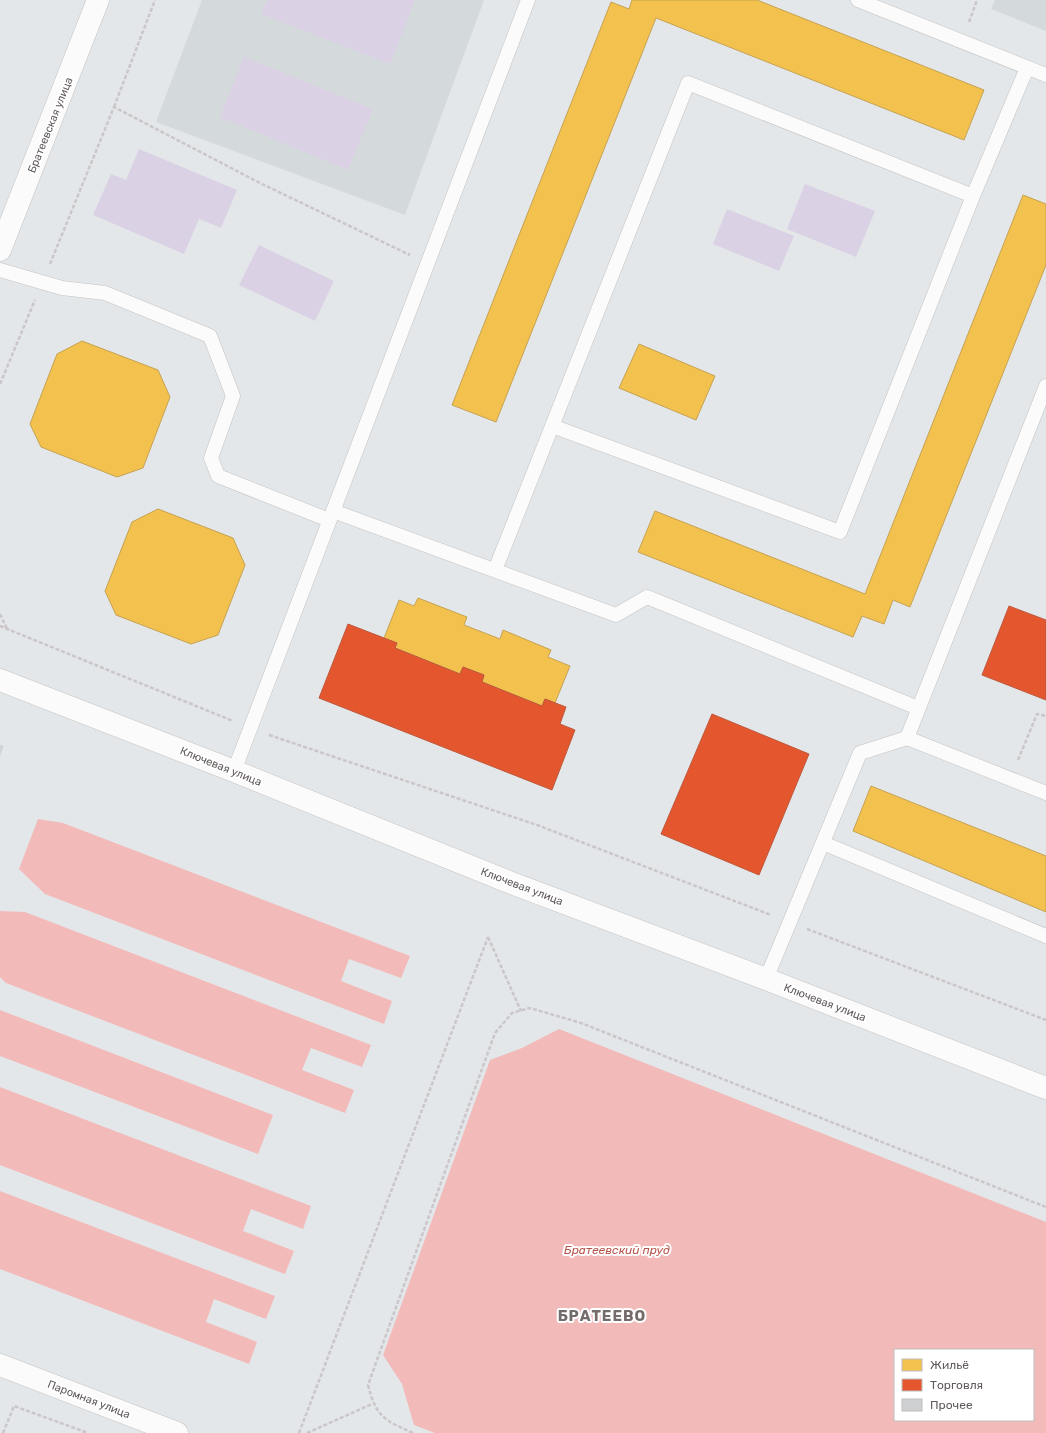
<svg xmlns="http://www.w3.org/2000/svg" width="1046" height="1433" viewBox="0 0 1046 1433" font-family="Rubik,sans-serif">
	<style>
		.education { fill: #d4d9dc }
		.green { fill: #dbd1e5 }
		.water { fill: #f2bab9; fill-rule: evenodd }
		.homes { fill: #f2c14e; stroke: #c6a252 }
		.shops { fill: #e4572e; stroke: #bd583b }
		.building { fill: #ced0d1; stroke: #d3d6d8 }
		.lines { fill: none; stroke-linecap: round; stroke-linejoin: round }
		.service-casing { stroke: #c4c3c3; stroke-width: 15 }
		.minor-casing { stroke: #c4c3c3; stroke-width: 23 }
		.tertiary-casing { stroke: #c4c3c3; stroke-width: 23 }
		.path { stroke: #cac6ca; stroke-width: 2.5; stroke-dasharray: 4 2; stroke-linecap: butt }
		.service { stroke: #fbfbfc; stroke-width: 14 }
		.minor { stroke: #fbfbfc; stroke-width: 22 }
		.tertiary { stroke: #fbfbfc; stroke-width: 22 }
		.labels { text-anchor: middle; stroke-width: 4; stroke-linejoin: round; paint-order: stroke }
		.street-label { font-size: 11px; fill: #615b5a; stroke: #fff }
		.water-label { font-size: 12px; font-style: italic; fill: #b8554b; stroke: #fff }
		.district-label { font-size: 15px; font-weight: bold; letter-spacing: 1px; fill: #736c6b; stroke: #fff }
	</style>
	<rect width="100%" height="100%" fill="#e4e7e9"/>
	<g class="education">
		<polygon points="202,0 484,0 405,215 156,122"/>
		<polygon points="995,0 1046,0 1046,31 991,9"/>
	</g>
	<g class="green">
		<polygon points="267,0 415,0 390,64 261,14"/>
		<polygon points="244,57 373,109 348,170 220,117"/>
		<polygon points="139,149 237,190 221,228 199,219 184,254 93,215 111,174 126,180"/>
		<polygon points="805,184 875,211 856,257 787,229"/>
		<polygon points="727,209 794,236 779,271 713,244"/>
		<polygon points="259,245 334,281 315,321 239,285"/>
	</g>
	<g class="water">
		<polygon points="38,819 63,823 410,956 401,978 349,959 341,981 392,1001 384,1024 45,894 19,869"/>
		<polygon points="0,911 25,912 371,1045 362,1067 311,1048 302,1070 354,1090 345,1113 6,983 0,977"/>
		<polygon points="0,1010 273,1115 258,1154 0,1056"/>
		<path d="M559,1029l487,193v211h-611l-21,-8 -12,-41 -19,-29 107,-295 32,-12zM895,1350h138v70h-138z"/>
		<polygon points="0,1087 311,1206 303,1229 251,1209 243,1231 294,1251 285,1274 0,1165"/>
		<polygon points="0,1191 275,1296 266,1319 214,1299 206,1322 257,1342 249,1364 0,1269"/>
	</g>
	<g class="homes">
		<polygon points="632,0 757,0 984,90 964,140 656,18 496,422 452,405 611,2 629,9"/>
		<polygon points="1023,195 1046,204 1046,265 910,607 893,600 884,624 862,616 853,637 638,552 655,511 865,594"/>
		<polygon points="82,341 158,370 170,397 143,468 117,477 41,447 30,424 57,354"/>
		<polygon points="639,344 715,376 696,420 619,388"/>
		<polygon points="158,509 233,538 245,565 218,635 191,644 116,615 105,591 132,522"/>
		<polygon points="418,598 467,617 464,625 500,639 503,630 551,650 548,657 570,666 555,703 545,699 542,706 482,682 484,675 463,667 460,674 395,648 397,643 384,638 399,600 414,606"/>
		<polygon points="871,786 1046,856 1046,912 853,831"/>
	</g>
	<g class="shops">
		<polygon points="1009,606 1046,620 1046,700 982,675"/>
		<polygon points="348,624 397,643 395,648 460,674 463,667 484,675 482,682 542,706 545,699 566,707 560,724 575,730 552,790 319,698"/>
		<polygon points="712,714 809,754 759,875 661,834"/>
	</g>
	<polygon class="building" points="0,745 3,746 0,755"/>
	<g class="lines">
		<defs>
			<g id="service">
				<polyline points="858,0 1046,75"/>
				<polyline points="0,270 62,288 105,293 210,336 233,396 211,458 218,476 329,520"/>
				<polyline points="552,426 840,532 973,196"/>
				<polyline points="333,511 616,615 647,597 918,708"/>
				<polyline points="495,570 688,83 973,196 1027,68"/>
				<polyline points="907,738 1046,386"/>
				<polyline points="234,771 528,0"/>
				<polyline points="823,843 1046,936"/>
				<polyline points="766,979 860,753 907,738 1046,793"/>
			</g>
			<g id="minor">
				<polyline points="0,680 234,771 509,882 766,979 1046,1088"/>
				<polyline points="0,1365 177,1433"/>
			</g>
			<polyline id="tertiary" points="0,250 98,0"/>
		</defs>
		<use href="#service" class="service-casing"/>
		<use href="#minor" class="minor-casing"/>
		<use href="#tertiary" class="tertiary-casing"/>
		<g class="path">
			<polyline points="969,22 977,0"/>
			<polyline points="114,107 155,0"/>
			<polyline points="50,264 114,107 260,183 410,255"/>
			<polyline points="0,384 35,300"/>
			<polyline points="0,614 7,629"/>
			<polyline points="0,626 233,721"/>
			<polyline points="269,735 537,825 771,915"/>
			<polyline points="1018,760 1037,714 1046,716"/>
			<polyline points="807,929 1046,1020"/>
			<polyline points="488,937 521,1011"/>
			<polyline points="3,1433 14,1406 88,1433"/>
			<polyline points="299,1433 488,937"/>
			<polyline points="307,1433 372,1404"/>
			<path d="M413,1433c-29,-13 -37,-16 -45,-48l127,-352 17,-20 18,-5 51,15 465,184"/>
		</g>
		<use href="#service" class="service"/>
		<use href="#minor" class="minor"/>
		<use href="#tertiary" class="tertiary"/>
	</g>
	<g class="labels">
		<g class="street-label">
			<text transform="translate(50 125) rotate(-68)" y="4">Братеевская улица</text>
			<text transform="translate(221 766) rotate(22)" y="4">Ключевая улица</text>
			<text transform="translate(522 886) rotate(21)" y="4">Ключевая улица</text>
			<text transform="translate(825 1002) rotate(21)" y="4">Ключевая улица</text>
			<text transform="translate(89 1399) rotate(21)" y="4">Паромная улица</text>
		</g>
		<g class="water-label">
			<text x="617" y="1254">Братеевский пруд</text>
		</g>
		<g class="district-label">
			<text x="602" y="1321">БРАТЕЕВО</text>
		</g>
	</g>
	<rect x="894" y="1349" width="140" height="72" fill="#ffffff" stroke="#c0bdbd"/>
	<rect x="902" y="1359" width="20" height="12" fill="#f2c14e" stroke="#c0bdbd"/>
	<text x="930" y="1369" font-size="12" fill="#615b5a">Жильё</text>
	<rect x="902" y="1379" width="20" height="12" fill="#e4572e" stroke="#c0bdbd"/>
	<text x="930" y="1389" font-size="12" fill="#615b5a">Торговля</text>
	<rect x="902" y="1399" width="20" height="12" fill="#ced0d1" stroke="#c0bdbd"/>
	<text x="930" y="1409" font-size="12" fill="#615b5a">Прочее</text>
</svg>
